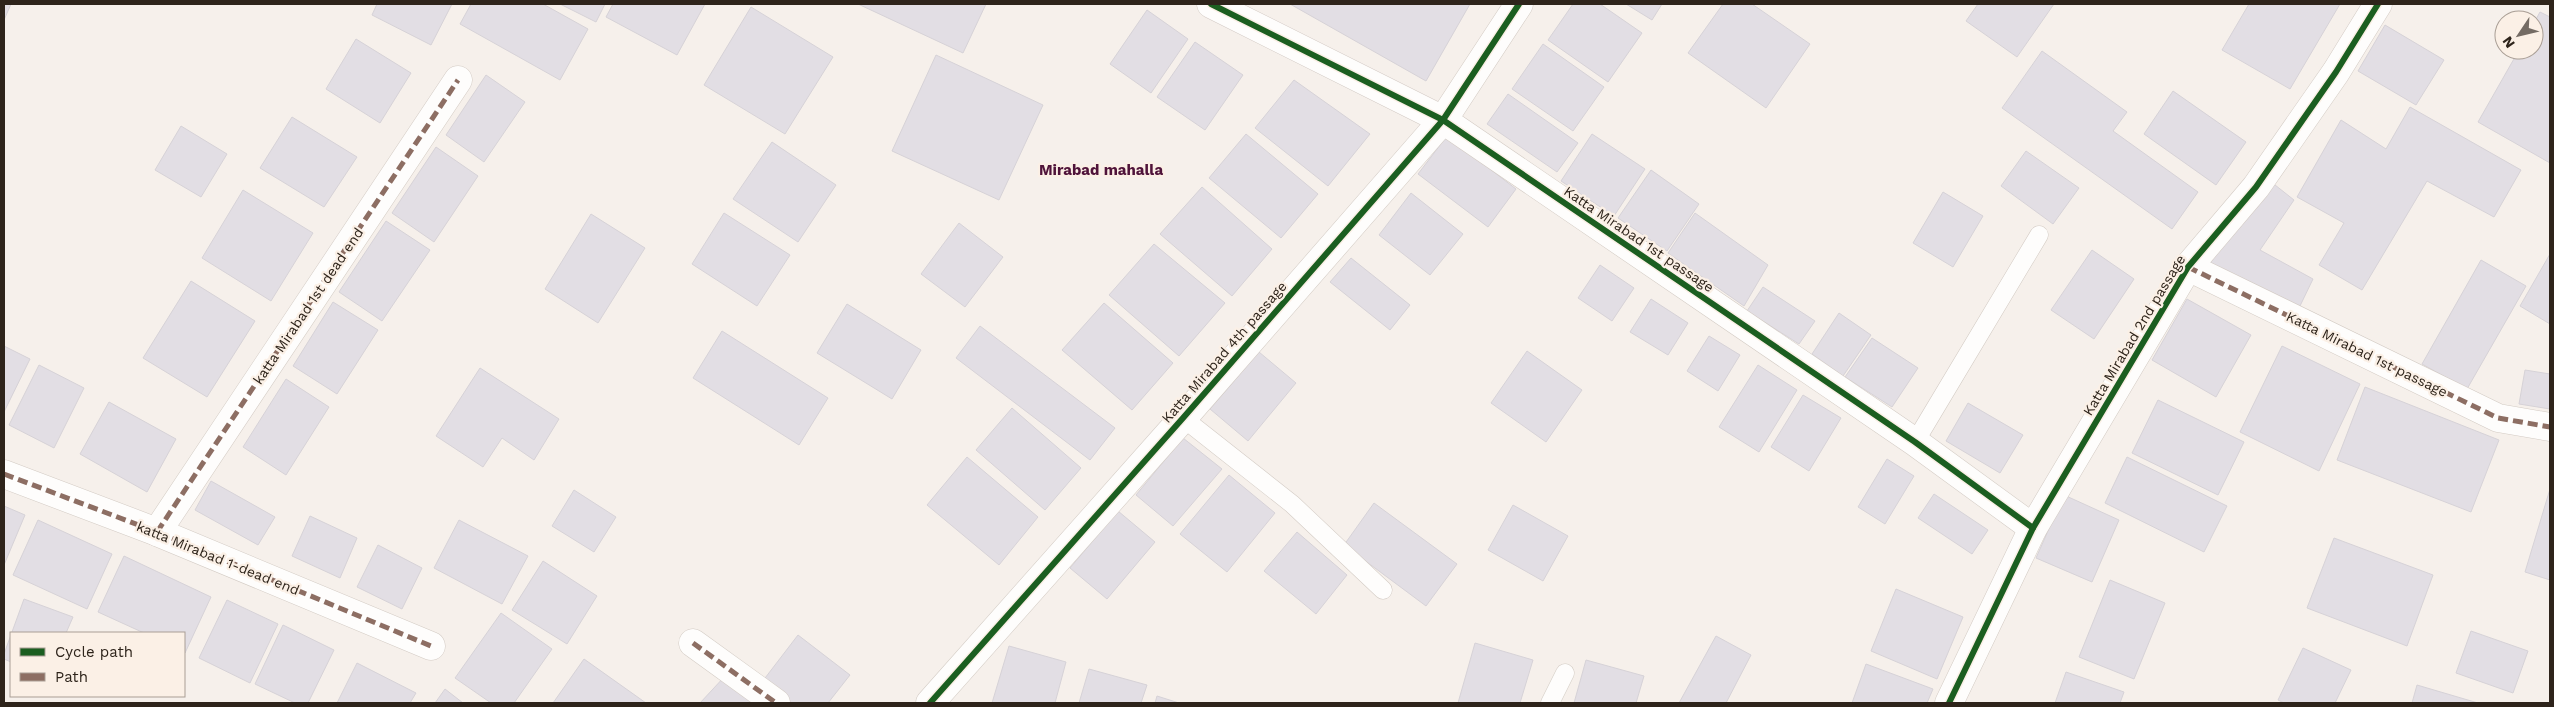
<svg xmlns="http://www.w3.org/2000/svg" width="2554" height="707" viewBox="0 0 2554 707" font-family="'Work Sans',sans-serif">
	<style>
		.building { fill: #e2dee4; stroke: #d6d2d7 }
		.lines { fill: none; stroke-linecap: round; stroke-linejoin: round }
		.lane-casing { stroke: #d3cbc4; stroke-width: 19 }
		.street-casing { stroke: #d3cbc4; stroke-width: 29 }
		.lane { stroke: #fefdfc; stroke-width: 18 }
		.street { stroke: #fefdfc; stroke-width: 28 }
		.quiet { stroke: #8d6e63; stroke-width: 5; stroke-dasharray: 10 5; stroke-linecap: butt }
		.cycleway-casing { stroke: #fbf0e6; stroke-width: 9 }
		.cycleway { stroke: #1b5e20; stroke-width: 6 }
		.labels { text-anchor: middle; stroke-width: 4.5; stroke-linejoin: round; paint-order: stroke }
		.street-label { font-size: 14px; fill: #2e241b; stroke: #fbf0e6 }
		.neighbourhood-label { font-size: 15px; font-weight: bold; fill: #4f133a; stroke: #fbf0e6 }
	</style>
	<rect width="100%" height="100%" fill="#f6f0eb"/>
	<g class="building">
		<polygon points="4,4 11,4 4,20"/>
		<polygon points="377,4 452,4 431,45 372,15"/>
		<polygon points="471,4 543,4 588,29 560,80 460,24"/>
		<polygon points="560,4 605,4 596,22"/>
		<polygon points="613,4 705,4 677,55 606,17"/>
		<polygon points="858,4 986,4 963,53"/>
		<polygon points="1290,4 1470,4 1426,81"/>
		<polygon points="1573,4 1600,4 1642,33 1608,82 1548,40"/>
		<polygon points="1626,4 1662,4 1652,20"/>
		<polygon points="1723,4 1752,4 1810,44 1766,108 1688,53"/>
		<polygon points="1978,4 2054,4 2017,57 1966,21"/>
		<polygon points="2249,4 2340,4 2290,89 2222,50"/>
		<polygon points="751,7 833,57 785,134 704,85"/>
		<polygon points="1147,10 1188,39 1151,93 1110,64"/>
		<polygon points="2540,12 2550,17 2550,163 2478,122 2519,50 2534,50 2534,23"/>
		<polygon points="2385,25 2444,60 2416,105 2358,71"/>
		<polygon points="356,39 411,73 380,123 326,89"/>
		<polygon points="1195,42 1243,75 1205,130 1157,97"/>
		<polygon points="1543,44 1604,87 1573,131 1512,89"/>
		<polygon points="2042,51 2127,112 2113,131 2198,192 2172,229 2002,108"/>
		<polygon points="936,55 1043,105 999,200 892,151"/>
		<polygon points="486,75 525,102 484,162 446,135"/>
		<polygon points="1294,80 1370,134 1328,186 1255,128"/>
		<polygon points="2173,91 2246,142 2216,185 2144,134"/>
		<polygon points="1508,94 1578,143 1557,172 1487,124"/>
		<polygon points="2410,107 2521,170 2494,217 2427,181 2362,290 2319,265 2344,223 2297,197 2341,120 2386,149"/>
		<polygon points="292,117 357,157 324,207 260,168"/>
		<polygon points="181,126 227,154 201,197 155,170"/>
		<polygon points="1246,134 1318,194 1281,238 1209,178"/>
		<polygon points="1592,134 1645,169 1614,216 1561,181"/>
		<polygon points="1447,136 1516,189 1488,227 1418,174"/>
		<polygon points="772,142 836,185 798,242 733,199"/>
		<polygon points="436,147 478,176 434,242 392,213"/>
		<polygon points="2026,151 2079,188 2053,224 2001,186"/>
		<polygon points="1651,170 1699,204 1667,251 1618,218"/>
		<polygon points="2270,181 2294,200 2260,250 2313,279 2299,308 2208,262"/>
		<polygon points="1202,187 1272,249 1232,296 1160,234"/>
		<polygon points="243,190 313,233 271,301 202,258"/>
		<polygon points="1943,192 1983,216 1953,267 1913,243"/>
		<polygon points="1411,193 1463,234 1430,275 1379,235"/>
		<polygon points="724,213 790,255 757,306 692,264"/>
		<polygon points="1695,213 1768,265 1744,306 1668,253"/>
		<polygon points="591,214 645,248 598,323 545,289"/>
		<polygon points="386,221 430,250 382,321 339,292"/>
		<polygon points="959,223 1003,257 965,307 921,274"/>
		<polygon points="1154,244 1225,303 1179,356 1109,295"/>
		<polygon points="2092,250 2134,279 2094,339 2051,310"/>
		<polygon points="2550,254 2550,324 2520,306"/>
		<polygon points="1351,258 1410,305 1390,330 1330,282"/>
		<polygon points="2481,260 2526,286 2467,389 2422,364"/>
		<polygon points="1600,265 1634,288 1612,321 1578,298"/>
		<polygon points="191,281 255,321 207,397 143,358"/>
		<polygon points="1763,287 1815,321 1799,344 1747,311"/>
		<polygon points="1651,299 1688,323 1668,355 1630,332"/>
		<polygon points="2187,299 2251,335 2216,397 2152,360"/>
		<polygon points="333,302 378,330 337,394 293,366"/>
		<polygon points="1104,303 1173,363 1132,410 1062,350"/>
		<polygon points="847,304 921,350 892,399 817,353"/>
		<polygon points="1839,313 1871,335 1843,376 1812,354"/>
		<polygon points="980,326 1115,428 1090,460 956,358"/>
		<polygon points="722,331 828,398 799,445 693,378"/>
		<polygon points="1709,336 1740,355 1718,391 1687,371"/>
		<polygon points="1872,338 1918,368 1892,407 1845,377"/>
		<polygon points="4,346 30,359 4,412"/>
		<polygon points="2282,346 2360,384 2319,471 2240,432"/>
		<polygon points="1527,351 1582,390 1546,442 1491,403"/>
		<polygon points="1259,352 1296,383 1248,441 1210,409"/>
		<polygon points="39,365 84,388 54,448 9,425"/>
		<polygon points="1758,365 1797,390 1759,452 1719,427"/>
		<polygon points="480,368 559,419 534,460 502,438 483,467 436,436"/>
		<polygon points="2525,370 2550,374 2550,409 2519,404"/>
		<polygon points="286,379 329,407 286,475 243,447"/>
		<polygon points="2365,387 2499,440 2471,512 2337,460"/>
		<polygon points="1803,395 1841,418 1809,471 1771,447"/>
		<polygon points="2158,400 2244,442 2218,495 2132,453"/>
		<polygon points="109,402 176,439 147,492 80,454"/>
		<polygon points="1968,403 2023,435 2000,473 1946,441"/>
		<polygon points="1012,408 1081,468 1045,510 976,450"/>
		<polygon points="1183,438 1222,469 1173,526 1136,495"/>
		<polygon points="967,457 1038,517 999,565 927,505"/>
		<polygon points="2127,457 2227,506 2204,552 2105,503"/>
		<polygon points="1887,459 1914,476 1885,524 1858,507"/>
		<polygon points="1229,475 1275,513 1227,572 1180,534"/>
		<polygon points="211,481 275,517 258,545 195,510"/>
		<polygon points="2550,489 2550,580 2525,572"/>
		<polygon points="574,490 616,517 594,552 552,526"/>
		<polygon points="1934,494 1988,530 1972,554 1918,518"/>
		<polygon points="2064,495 2119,520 2092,582 2036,558"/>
		<polygon points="1374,503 1457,564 1426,606 1344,545"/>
		<polygon points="1513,505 1568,536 1543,581 1488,550"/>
		<polygon points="4,506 25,515 4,565"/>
		<polygon points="1118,511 1155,542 1107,599 1070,568"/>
		<polygon points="310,516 357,538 340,578 292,556"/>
		<polygon points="38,520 112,554 87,609 13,575"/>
		<polygon points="459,520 528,556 502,604 434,568"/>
		<polygon points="1297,532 1347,575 1316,614 1264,571"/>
		<polygon points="2334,538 2433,575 2407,646 2307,608"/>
		<polygon points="378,545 422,568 402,609 357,587"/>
		<polygon points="124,556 211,597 185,653 184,633 144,633 98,612"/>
		<polygon points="543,561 597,596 567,644 512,610"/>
		<polygon points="2110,580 2165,603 2134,679 2079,657"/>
		<polygon points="1896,589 1963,617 1937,679 1871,651"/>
		<polygon points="24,599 73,617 66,633 11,633 11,662 4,659 4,654"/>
		<polygon points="227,600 278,624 250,683 199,658"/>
		<polygon points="501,613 552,649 514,703 491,703 455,678"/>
		<polygon points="283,625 334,650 308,703 295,703 255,684"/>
		<polygon points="2471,631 2528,651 2513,693 2456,673"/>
		<polygon points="798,635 850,675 828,703 791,703 762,682"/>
		<polygon points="1716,636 1751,655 1726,703 1679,703"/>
		<polygon points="1475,643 1533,660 1520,703 1458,703"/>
		<polygon points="1009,646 1066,662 1055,703 992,703"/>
		<polygon points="2303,648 2351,670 2335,703 2284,703 2278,700"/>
		<polygon points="584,659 646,703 553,703"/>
		<polygon points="1586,660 1644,676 1636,703 1574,703"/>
		<polygon points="357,663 416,693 410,703 337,703"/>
		<polygon points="1866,664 1933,689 1927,703 1852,703"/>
		<polygon points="1089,669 1147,685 1141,703 1079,703"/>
		<polygon points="2066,672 2124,692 2120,703 2055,703"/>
		<polygon points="726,675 756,703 700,703"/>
		<polygon points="2417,685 2478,703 2412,703"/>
		<polygon points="445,689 463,703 435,703"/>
		<polygon points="1157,696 1179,703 1155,703"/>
	</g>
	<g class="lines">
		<defs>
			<g id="lane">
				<polyline points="1183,418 1292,504 1383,590"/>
				<polyline points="1915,442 2039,235"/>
				<polyline points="1550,703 1565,673"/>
			</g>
			<g id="street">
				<polyline points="1211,4 1443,120 1915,442 2033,528"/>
				<polyline points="2188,267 2498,418 2550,427"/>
				<polyline points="4,474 157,532 431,646"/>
				<polyline points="157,532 458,80"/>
				<polyline points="693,643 776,703"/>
				<polyline points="930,703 1183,418 1443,120 1519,4"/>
				<polyline points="1949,703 2033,528 2188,267 2256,187 2336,72 2378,4"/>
			</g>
		</defs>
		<use href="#lane" class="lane-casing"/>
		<use href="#street" class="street-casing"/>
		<use href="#lane" class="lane"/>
		<use href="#street" class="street"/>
		<g class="quiet">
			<polyline points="2188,267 2498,418 2550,427"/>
			<polyline points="4,474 157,532 431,646"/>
			<polyline points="157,532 458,80"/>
			<polyline points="693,643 776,703"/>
		</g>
		<defs>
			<g id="cycleway">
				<polyline points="1211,4 1443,120 1915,442 2033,528"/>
				<polyline points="930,703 1183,418 1443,120 1519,4"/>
				<polyline points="1949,703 2033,528 2188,267 2256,187 2336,72 2378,4"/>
			</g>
		</defs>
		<use href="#cycleway" class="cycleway-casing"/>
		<use href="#cycleway" class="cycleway"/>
	</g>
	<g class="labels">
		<g class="street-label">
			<text transform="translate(1639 239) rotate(34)" y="5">Katta Mirabad 1st passage</text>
			<text transform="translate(308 306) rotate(-56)" y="5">katta Mirabad 1st dead end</text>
			<text transform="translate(2134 335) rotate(-59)" y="5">Katta Mirabad 2nd passage</text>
			<text transform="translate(1224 352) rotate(-49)" y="5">Katta Mirabad 4th passage</text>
			<text transform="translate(2367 354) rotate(26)" y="5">Katta Mirabad 1st passage</text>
			<text transform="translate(218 558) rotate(22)" y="5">katta Mirabad 1-dead end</text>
		</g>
		<g class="neighbourhood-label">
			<text x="1101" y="175">Mirabad mahalla</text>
		</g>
	</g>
	<rect width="2554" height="707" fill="none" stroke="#2e241b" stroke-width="10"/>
	<rect x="10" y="632" width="175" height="65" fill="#fbf0e6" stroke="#a99e95"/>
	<rect x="20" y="648" width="25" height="8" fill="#1b5e20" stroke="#a99e95"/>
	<text x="55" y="657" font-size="15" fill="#2e241b">Cycle path</text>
	<rect x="20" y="673" width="25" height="8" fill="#8d6e63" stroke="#a99e95"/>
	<text x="55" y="682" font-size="15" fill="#2e241b">Path</text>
	<g transform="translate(2519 35) rotate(235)"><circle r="24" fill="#fbf0e6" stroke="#a99e95"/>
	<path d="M0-4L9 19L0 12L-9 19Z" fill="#746b64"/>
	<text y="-8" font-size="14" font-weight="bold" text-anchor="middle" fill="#2e241b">N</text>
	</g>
</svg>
